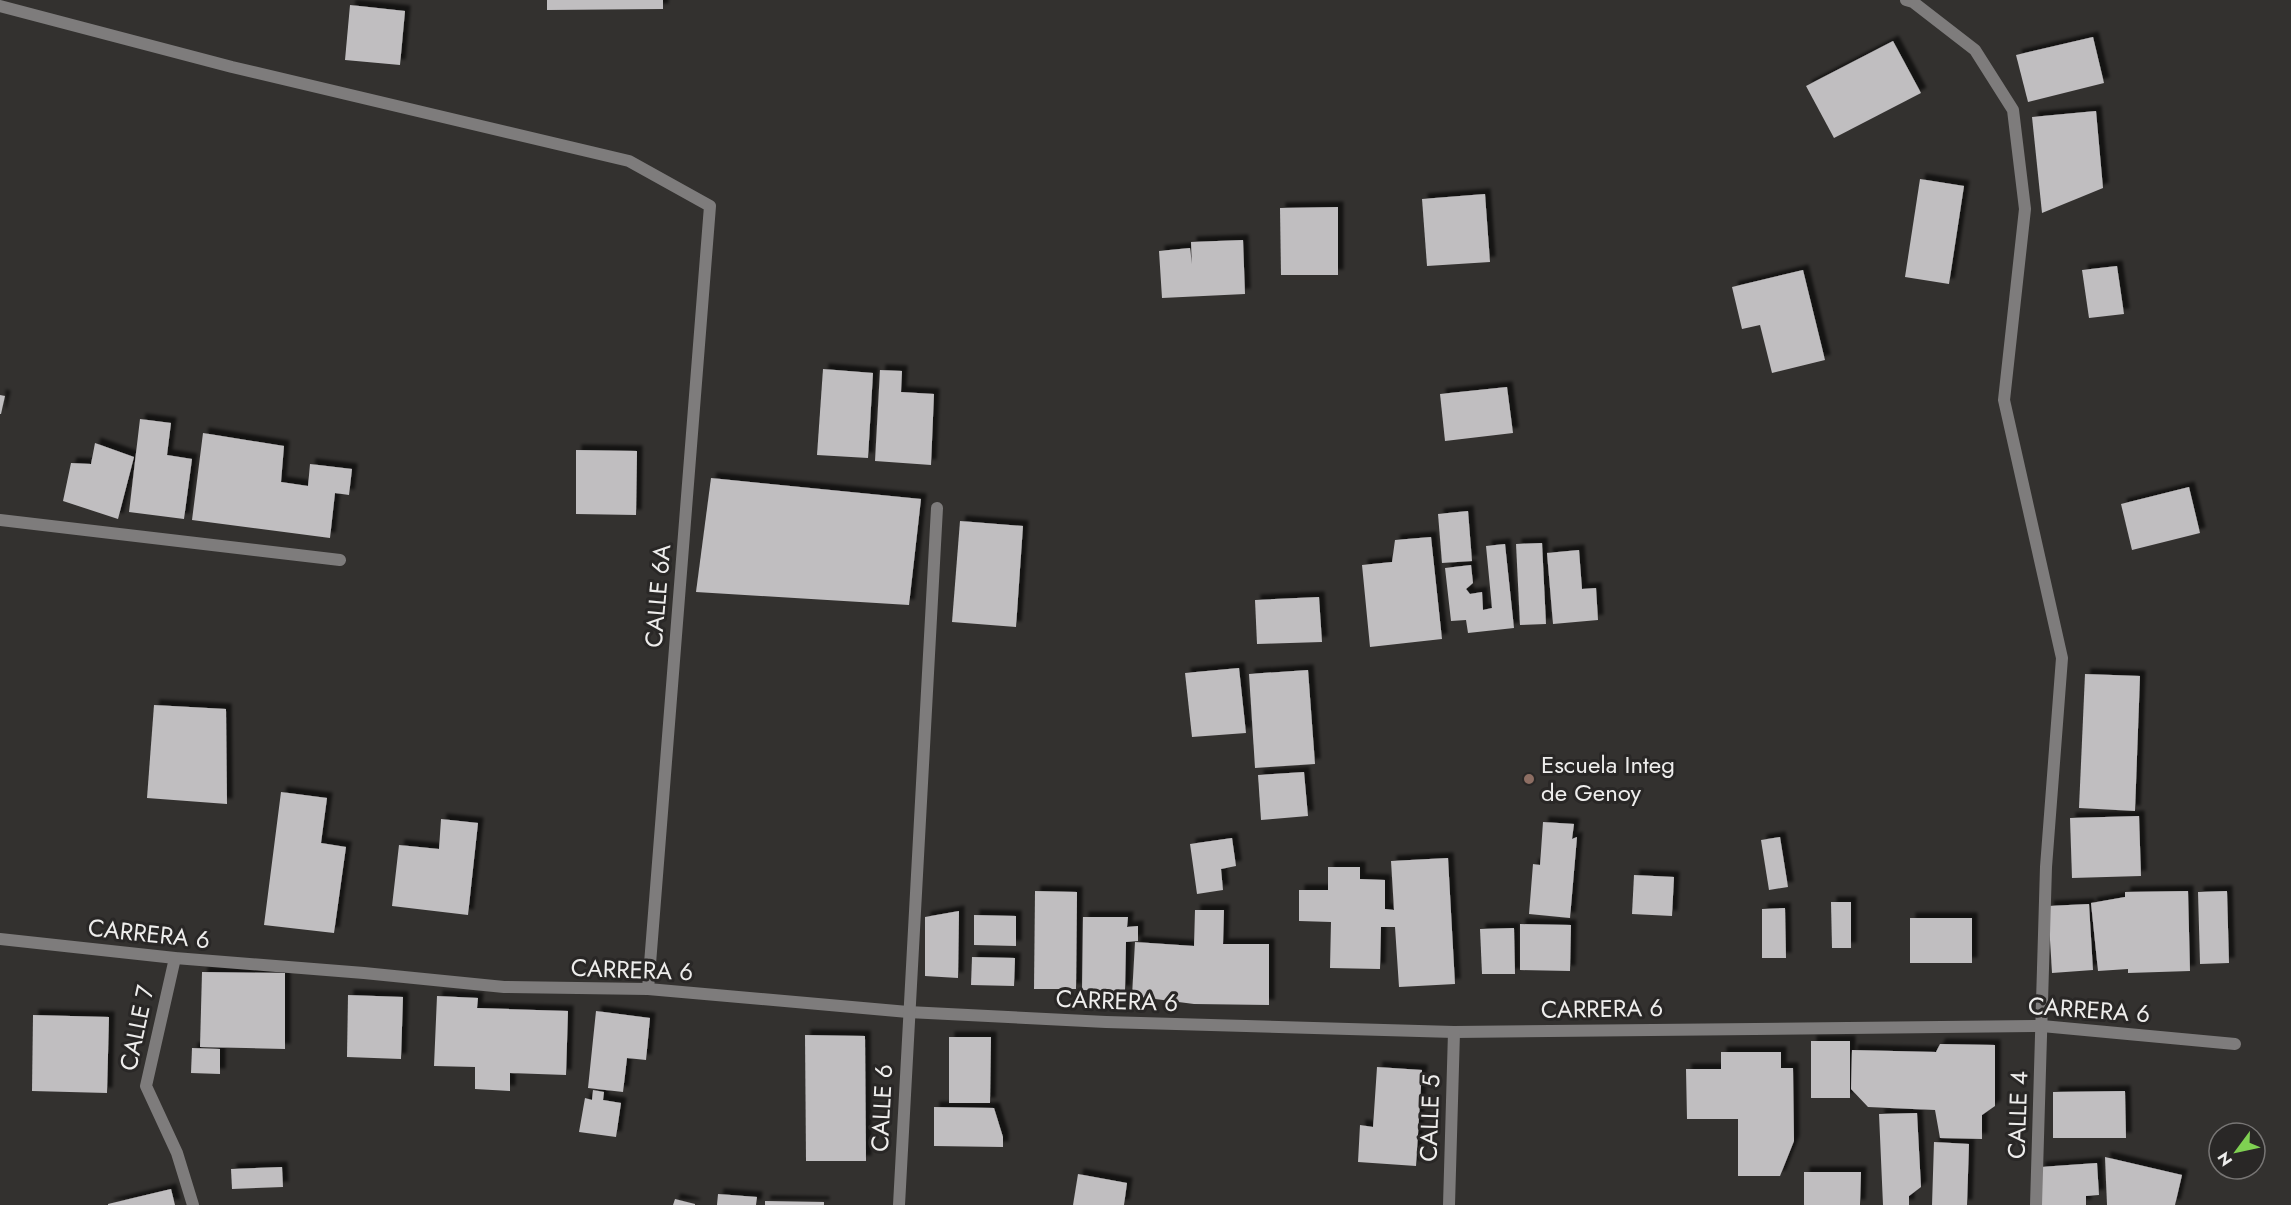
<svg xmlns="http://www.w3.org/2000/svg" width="2291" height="1205" viewBox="0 0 2291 1205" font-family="Jost,sans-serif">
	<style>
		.building { fill: #c0bec0; filter: url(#shadow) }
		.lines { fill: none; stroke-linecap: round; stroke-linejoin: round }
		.street { stroke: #7e7c7c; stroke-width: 12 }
		.education-dot { fill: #8d6e63; stroke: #292726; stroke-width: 2 }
		.labels { text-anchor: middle; stroke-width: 6; stroke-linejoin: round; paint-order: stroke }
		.street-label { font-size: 24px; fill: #eeedec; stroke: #292726 }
		.poi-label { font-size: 24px; fill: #eeedec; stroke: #292726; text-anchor: start }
	</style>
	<defs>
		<filter id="shadow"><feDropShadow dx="5.5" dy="-5.5" stdDeviation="1.5" flood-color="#0009"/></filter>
	</defs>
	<rect width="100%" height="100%" fill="#33312f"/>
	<g class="building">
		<polygon points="547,0 663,0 663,9 547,10"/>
		<polygon points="350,5 405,11 400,65 345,60"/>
		<polygon points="2093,37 2104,83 2028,102 2016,55"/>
		<polygon points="1893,41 1921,93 1834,138 1806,86"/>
		<polygon points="2096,111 2103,188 2042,213 2032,117"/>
		<polygon points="1920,179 1964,186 1949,284 1905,277"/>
		<polygon points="1485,194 1490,262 1427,266 1422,199"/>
		<polygon points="1338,207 1338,275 1281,275 1280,208"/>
		<polygon points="1243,240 1245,294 1162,298 1159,251 1190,248 1192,264 1191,242"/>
		<polygon points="2117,266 2124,314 2089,318 2082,270"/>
		<polygon points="1803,270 1825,360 1772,373 1760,325 1742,329 1732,287"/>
		<polygon points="823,369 873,373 868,458 817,455"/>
		<polygon points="880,370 902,371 901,392 934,394 931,465 875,461"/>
		<polygon points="1507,387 1513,433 1445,441 1440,394"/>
		<polygon points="0,395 5,396 1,414 0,414"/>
		<polygon points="140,419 171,423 167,455 192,459 184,519 129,512"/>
		<polygon points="203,433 284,446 281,482 308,486 310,464 352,469 349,495 335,493 330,538 192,520"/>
		<polygon points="95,443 134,457 118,519 63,501 71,463 91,464"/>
		<polygon points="576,450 637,451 636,515 576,514"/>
		<polygon points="711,478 921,499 909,605 696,592"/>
		<polygon points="2189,487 2200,533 2132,550 2121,504"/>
		<polygon points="1468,511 1472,561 1442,563 1438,514"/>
		<polygon points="960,521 1023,526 1016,627 952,622"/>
		<polygon points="1431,537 1442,639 1370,647 1362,565 1392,562 1395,540"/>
		<polygon points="1542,543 1546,624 1520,625 1516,544"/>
		<polygon points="1505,544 1514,628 1468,633 1466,620 1451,621 1445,568 1471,565 1473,583 1466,589 1470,594 1482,592 1483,610 1492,608 1486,546"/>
		<polygon points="1579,550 1582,589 1596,588 1598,620 1553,624 1547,553"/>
		<polygon points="1319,597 1322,642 1257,644 1255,600"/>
		<polygon points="1239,668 1246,733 1192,737 1185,673"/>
		<polygon points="1308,670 1315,764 1255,768 1249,674"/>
		<polygon points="2085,674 2140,676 2135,811 2079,808"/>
		<polygon points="154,705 226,709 227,804 147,798"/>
		<polygon points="1304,772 1308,816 1261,820 1258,775"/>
		<polygon points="281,792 327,798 321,843 346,847 334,933 264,925"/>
		<polygon points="2139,816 2141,876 2072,878 2070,818"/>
		<polygon points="441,819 478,823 468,915 392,906 399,845 439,849"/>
		<polygon points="1543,822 1574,824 1572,839 1577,837 1570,918 1529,914 1533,864 1540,865"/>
		<polygon points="1780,837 1788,887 1769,890 1761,840"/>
		<polygon points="1232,838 1236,866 1221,869 1223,890 1197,894 1190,844"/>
		<polygon points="1448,858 1455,984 1399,987 1395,927 1381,927 1380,969 1330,968 1331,922 1299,921 1299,890 1328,890 1328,867 1360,867 1360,879 1385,880 1385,909 1394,910 1391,861"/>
		<polygon points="1634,875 1674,877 1672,916 1632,914"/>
		<polygon points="1035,891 1077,892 1076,989 1034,989"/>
		<polygon points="2188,891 2190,971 2128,973 2128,969 2098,971 2091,903 2125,897 2125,892"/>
		<polygon points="2227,891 2229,963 2200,964 2198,892"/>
		<polygon points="1831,902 1851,902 1851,948 1832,948"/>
		<polygon points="2089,904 2093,970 2052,973 2048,906"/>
		<polygon points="1785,908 1786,958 1762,958 1762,909"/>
		<polygon points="1195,910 1224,910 1223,944 1269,944 1269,1005 1194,1004 1132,996 1135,942 1194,946"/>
		<polygon points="959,911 958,978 925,976 925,917"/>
		<polygon points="974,915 1016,916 1016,946 974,945"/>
		<polygon points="1083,917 1128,917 1127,927 1138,926 1138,941 1126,942 1125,991 1082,990"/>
		<rect x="1910" y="918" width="62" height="45"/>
		<polygon points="1520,924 1571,925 1570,971 1520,970"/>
		<polygon points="1514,928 1515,974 1482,974 1480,929"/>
		<polygon points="972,957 1015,958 1014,986 971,985"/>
		<polygon points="202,972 285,973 285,1049 200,1047"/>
		<polygon points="348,995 403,997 401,1059 347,1057"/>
		<polygon points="437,996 478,998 477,1008 568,1011 566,1075 510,1073 510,1091 475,1089 475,1067 434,1066"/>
		<polygon points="596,1011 650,1018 646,1060 627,1058 623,1092 588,1088"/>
		<polygon points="33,1015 109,1017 107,1093 32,1091"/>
		<polygon points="805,1035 865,1036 866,1161 806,1161"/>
		<polygon points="949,1037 991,1037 990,1103 949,1103"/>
		<rect x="1811" y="1041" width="39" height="57"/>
		<polygon points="1940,1044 1995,1045 1995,1106 1982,1115 1982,1139 1940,1138 1935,1110 1868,1107 1851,1089 1852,1050 1936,1052"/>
		<polygon points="192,1048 220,1049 220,1074 191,1073"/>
		<polygon points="1721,1052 1781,1052 1781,1068 1793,1068 1794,1141 1780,1176 1738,1176 1738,1119 1687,1119 1686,1069 1721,1069"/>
		<polygon points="1377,1067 1422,1070 1416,1166 1358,1162 1360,1125 1373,1127"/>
		<polygon points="593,1090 604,1092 603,1100 621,1103 616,1137 579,1132 585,1098 592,1100"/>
		<polygon points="2125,1091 2126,1138 2053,1138 2053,1092"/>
		<polygon points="934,1107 994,1108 1003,1137 1003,1147 934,1146"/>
		<polygon points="1917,1113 1921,1187 1909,1196 1909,1205 1883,1205 1879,1114"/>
		<polygon points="1934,1142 1969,1144 1967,1205 1932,1205"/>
		<polygon points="2105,1157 2182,1175 2175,1205 2107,1205"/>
		<polygon points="2097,1163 2099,1195 2086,1196 2086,1205 2039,1205 2040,1167"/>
		<polygon points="282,1167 283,1187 232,1189 231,1169"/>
		<polygon points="1804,1172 1861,1172 1860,1205 1804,1205"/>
		<polygon points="1078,1174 1127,1183 1124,1205 1073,1205"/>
		<polygon points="171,1189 175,1205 108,1205 108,1204"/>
		<polygon points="718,1194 757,1197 756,1205 717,1205"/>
		<polygon points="675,1199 695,1204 695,1205 673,1205"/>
		<polygon points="765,1201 824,1202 824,1205 765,1205"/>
	</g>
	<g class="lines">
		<g class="street">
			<polyline points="1906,0 1913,2 1975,50 2013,110 2025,209 2004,400 2062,658 2046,867 2036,1205"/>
			<polyline points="0,6 232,67 629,161 710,206 648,989"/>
			<polyline points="0,520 340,560"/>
			<polyline points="0,939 175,958 364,973 504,987 648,989 908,1012 1106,1022 1454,1032 2042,1026 2235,1044"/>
			<polyline points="175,958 146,1086 177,1153 193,1205"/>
			<polyline points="899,1205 937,508"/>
			<polyline points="1449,1205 1454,1032"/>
		</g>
	</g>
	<circle class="education-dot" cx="1529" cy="779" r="6"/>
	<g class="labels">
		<g class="street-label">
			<text transform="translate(658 596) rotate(-85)" y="8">CALLE 6A</text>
			<text transform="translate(149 934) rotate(6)" y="8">CARRERA 6</text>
			<text transform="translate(632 970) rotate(2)" y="8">CARRERA 6</text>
			<text transform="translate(1117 1001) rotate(2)" y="8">CARRERA 6</text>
			<text transform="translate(1602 1009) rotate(-1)" y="8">CARRERA 6</text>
			<text transform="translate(2089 1010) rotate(4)" y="8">CARRERA 6</text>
			<text transform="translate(137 1028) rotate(-78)" y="8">CALLE 7</text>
			<text transform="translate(882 1108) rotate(-87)" y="8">CALLE 6</text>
			<text transform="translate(2018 1115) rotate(-88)" y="8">CALLE 4</text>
			<text transform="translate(1430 1118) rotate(-88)" y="8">CALLE 5</text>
		</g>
		<g class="poi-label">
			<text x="1541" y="773">Escuela Integ<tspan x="1541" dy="28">de Genoy</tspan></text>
		</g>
	</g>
	<g transform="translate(2237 1151) rotate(237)"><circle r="28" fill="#292726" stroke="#787675" stroke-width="1.5"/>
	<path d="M0-4.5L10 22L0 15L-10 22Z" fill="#7fd052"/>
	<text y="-9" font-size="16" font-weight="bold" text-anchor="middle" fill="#eeedec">N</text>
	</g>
</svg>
